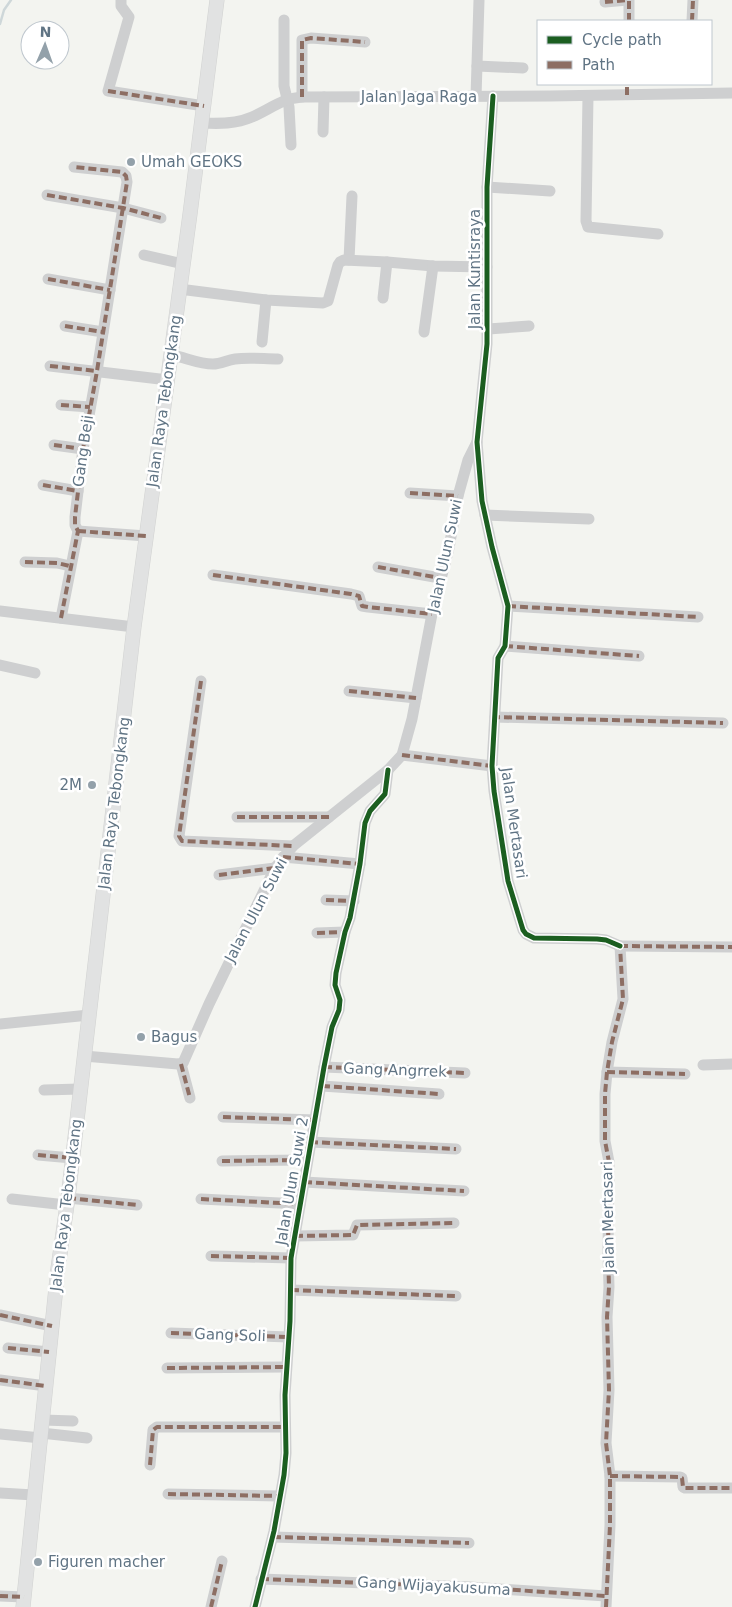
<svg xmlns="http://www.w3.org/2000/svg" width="732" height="1607" viewBox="0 0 732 1607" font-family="'DejaVu Sans',sans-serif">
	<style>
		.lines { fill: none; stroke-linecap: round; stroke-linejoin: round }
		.stream { stroke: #ced7d9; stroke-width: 2.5 }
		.major-casing { stroke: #d1d2d1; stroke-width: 15 }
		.minor { stroke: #cecfd0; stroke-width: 11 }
		.major { stroke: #e1e2e2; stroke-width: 14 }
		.quiet { stroke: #8d6e63; stroke-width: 4; stroke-dasharray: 8 4; stroke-linecap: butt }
		.cycleway-casing { stroke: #fff; stroke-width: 8 }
		.cycleway { stroke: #1b5e20; stroke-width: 5 }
		.poi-dot { fill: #93a1aa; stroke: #fff; stroke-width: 2 }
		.labels { text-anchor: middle; stroke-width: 5; stroke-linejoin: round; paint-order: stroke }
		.street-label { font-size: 15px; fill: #607484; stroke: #fff }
		.poi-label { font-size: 15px; fill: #607484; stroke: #fff; text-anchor: start }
	</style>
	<rect width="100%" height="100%" fill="#f3f4f0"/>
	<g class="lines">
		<polyline class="stream" points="0,24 4,10 11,0"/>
		<defs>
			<polyline id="major" points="23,1607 58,1268 68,1198 134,627 190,214 217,0"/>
		</defs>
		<use href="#major" class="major-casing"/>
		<g class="minor">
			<polyline points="121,0 121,6 129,17 108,91 204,106"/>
			<polyline points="605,2 628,0"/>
			<polyline points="284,20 284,86 289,107 291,145"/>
			<polyline points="629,21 629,0"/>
			<polyline points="692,21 693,0"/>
			<polyline points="477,66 523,68"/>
			<polyline points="493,96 487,187 487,344 477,442 482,501 492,547 508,606 505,646 498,658 492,766 494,791 508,881 523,930 526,934 534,938 597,939 606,940 620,946"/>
			<polyline points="588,96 586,221 588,227 658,234"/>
			<polyline points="302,97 302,40 311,38 365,42"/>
			<polyline points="476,97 479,0"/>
			<path d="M202,123c17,1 34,1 50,-6 17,-7 30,-19 50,-20l248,-1 182,-3"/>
			<polyline points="323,132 324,97"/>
			<polyline points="487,187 550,191"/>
			<polyline points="47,195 123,208 161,218"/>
			<polyline points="144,255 183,264"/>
			<polyline points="349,260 352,196"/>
			<polyline points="48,279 110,290"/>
			<polyline points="179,289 266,300 323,303 328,301 338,265 340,262 344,260 387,262 433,266 487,267"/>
			<polyline points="383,298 387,262"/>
			<polyline points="65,326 103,332"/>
			<polyline points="488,329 529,326"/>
			<polyline points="424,332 433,266"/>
			<polyline points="262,342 266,300"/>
			<path d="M171,355c14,2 27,9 42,9 8,0 14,-4 22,-5 14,-2 29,0 43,0"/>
			<polyline points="50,366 168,380"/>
			<polyline points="61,405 90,407"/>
			<polyline points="54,445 83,449"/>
			<polyline points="43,485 78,491"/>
			<polyline points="410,493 458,496"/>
			<polyline points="485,515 589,519"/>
			<polyline points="78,531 146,536"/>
			<polyline points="25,562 57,563 70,566"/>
			<polyline points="378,567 440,578"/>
			<polyline points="213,575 351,594 359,596 362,606 368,607 432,614"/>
			<polyline points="508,606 698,617"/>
			<polyline points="0,611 134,627"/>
			<polyline points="61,618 78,531 75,525 75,517 83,449 97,371 127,182 126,176 122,172 74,167"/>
			<polyline points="505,646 639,656"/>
			<polyline points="0,665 35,673"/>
			<polyline points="201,681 179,836 182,841 293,846"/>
			<polyline points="349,691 416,698"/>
			<polyline points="495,717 723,723"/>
			<polyline points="402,755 492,766"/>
			<polyline points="237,817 329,817"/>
			<polyline points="283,857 360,864"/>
			<polyline points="219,875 275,868"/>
			<polyline points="326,900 354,901"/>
			<polyline points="317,933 345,932"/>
			<polyline points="620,946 732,947"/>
			<polyline points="0,1024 89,1015"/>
			<polyline points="84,1056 178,1064 183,1063 209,1004 275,868 293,846 388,770 402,755 412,719 432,614 449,548 458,496 468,460 477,442"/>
			<polyline points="181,1064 190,1098"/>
			<polyline points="703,1065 732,1064"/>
			<polyline points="324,1067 465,1073"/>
			<polyline points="607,1072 685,1074"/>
			<polyline points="322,1086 439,1094"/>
			<polyline points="44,1090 80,1089"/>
			<polyline points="223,1117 315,1120"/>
			<polyline points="310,1142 456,1149"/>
			<polyline points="38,1155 72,1158"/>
			<polyline points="222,1161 307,1160"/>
			<polyline points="304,1182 464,1191"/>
			<polyline points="68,1198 137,1205"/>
			<polyline points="12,1199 66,1205"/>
			<polyline points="201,1199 300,1204"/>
			<polyline points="295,1236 351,1235 353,1235 357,1225 454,1223"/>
			<polyline points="211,1256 291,1258"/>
			<polyline points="291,1290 456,1296"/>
			<polyline points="0,1315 52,1326"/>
			<polyline points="171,1333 288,1337"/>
			<polyline points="8,1348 49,1352"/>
			<polyline points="167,1368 286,1367"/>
			<polyline points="0,1380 46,1386"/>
			<polyline points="43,1420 73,1421"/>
			<polyline points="41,1433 87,1438"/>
			<polyline points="0,1434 41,1438"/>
			<polyline points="150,1465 153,1430 157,1427 285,1427"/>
			<polyline points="610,1476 680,1477 682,1478 683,1487 685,1488 732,1488"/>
			<polyline points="0,1493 34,1495"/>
			<polyline points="168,1494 279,1496"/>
			<polyline points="273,1537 469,1543"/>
			<polyline points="261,1579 470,1587 606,1596"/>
			<polyline points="0,1596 24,1597"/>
			<polyline points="211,1607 222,1561"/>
			<polyline points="255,1607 274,1531 284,1475 286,1453 285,1395 290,1321 291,1258 324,1067 332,1027 339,1010 340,1000 335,985 336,973 345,932 350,918 360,864 365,823 370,811 385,794 388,770"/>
			<polyline points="606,1607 610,1525 610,1476 606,1443 609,1390 607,1317 609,1287 608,1253 609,1162 605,1141 605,1094 607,1072 612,1042 623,999 620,946"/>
		</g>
		<use href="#major" class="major"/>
		<g class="quiet">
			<polyline points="605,2 628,0"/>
			<polyline points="629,21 629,0"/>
			<polyline points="692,21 693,0"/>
			<polyline points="108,91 204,106"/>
			<polyline points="627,95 627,84"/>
			<polyline points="302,97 302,40 311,38 365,42"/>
			<polyline points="47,195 123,208 161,218"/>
			<polyline points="48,279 110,290"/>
			<polyline points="65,326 103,332"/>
			<polyline points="50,366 97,371"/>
			<polyline points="61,405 90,407"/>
			<polyline points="54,445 83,449"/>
			<polyline points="43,485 78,491"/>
			<polyline points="410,493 458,496"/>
			<polyline points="78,531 146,536"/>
			<polyline points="25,562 57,563 70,566"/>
			<polyline points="378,567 440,578"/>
			<polyline points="213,575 351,594 359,596 362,606 368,607 432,614"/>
			<polyline points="508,606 698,617"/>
			<polyline points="61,618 78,531 75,525 75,517 83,449 97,371 127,182 126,176 122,172 74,167"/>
			<polyline points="505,646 639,656"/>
			<polyline points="201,681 179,836 182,841 293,846"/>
			<polyline points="349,691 416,698"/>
			<polyline points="495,720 495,717 723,723"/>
			<polyline points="402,755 492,766"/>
			<polyline points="237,817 329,817"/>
			<polyline points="283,857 360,864"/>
			<polyline points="219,875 275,868"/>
			<polyline points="326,900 354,901"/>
			<polyline points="317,933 345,932"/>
			<polyline points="620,946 732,947"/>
			<polyline points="181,1064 190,1098"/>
			<polyline points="324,1067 465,1073"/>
			<polyline points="607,1072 685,1074"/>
			<polyline points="322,1086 439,1094"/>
			<polyline points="223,1117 315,1120"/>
			<polyline points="310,1142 456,1149"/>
			<polyline points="38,1155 72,1158"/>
			<polyline points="222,1161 307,1160"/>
			<polyline points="304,1182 464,1191"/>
			<polyline points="68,1198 137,1205"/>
			<polyline points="201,1199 300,1204"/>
			<polyline points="295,1236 351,1235 353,1235 357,1225 454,1223"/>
			<polyline points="211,1256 291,1258"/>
			<polyline points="291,1290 456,1296"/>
			<polyline points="0,1315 52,1326"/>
			<polyline points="171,1333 288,1337"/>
			<polyline points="8,1348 49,1352"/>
			<polyline points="167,1368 286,1367"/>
			<polyline points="0,1380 46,1386"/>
			<polyline points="150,1465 153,1430 157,1427 285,1427"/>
			<polyline points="610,1476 680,1477 682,1478 683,1487 685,1488 732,1488"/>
			<polyline points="168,1494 279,1496"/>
			<polyline points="273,1537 469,1543"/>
			<polyline points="261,1579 470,1587 606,1596"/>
			<polyline points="0,1596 24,1597"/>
			<polyline points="211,1607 222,1561"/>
			<polyline points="606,1607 610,1525 610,1476 606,1443 609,1390 607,1317 609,1287 608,1253 609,1162 605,1141 605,1094 607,1072 612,1042 623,999 620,946"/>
		</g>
		<defs>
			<g id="cycleway">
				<polyline points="493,96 487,187 487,344 477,442 482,501 492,547 508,606 505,646 498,658 492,766 494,791 508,881 523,930 526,934 534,938 597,939 606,940 620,946"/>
				<polyline points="255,1607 274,1531 284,1475 286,1453 285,1395 290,1321 291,1258 324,1067 332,1027 339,1010 340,1000 335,985 336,973 345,932 350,918 360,864 365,823 370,811 385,794 388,770"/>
			</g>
		</defs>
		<use href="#cycleway" class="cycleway-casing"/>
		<use href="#cycleway" class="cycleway"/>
	</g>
	<g class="poi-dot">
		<circle cx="131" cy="162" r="5"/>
		<circle cx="92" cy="785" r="5"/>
		<circle cx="141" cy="1037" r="5"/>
		<circle cx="38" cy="1562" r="5"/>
	</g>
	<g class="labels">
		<g class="street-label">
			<text x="419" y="102">Jalan Jaga Raga</text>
			<text transform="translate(475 269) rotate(-90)" y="5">Jalan Kuntisraya</text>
			<text transform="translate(164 401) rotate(-82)" y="5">Jalan Raya Tebongkang</text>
			<text transform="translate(83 451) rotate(-82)" y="5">Gang Beji</text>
			<text transform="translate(445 556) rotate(-78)" y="5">Jalan Ulun Suwi</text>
			<text transform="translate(114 803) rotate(-83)" y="5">Jalan Raya Tebongkang</text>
			<text transform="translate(514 823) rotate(82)" y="5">Jalan Mertasari</text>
			<text transform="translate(256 910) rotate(-62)" y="5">Jalan Ulun Suwi</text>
			<text transform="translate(395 1070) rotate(2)" y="5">Gang Angrrek</text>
			<text transform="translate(292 1181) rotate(-80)" y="5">Jalan Ulun Suwi 2</text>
			<text transform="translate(66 1205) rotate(-83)" y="5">Jalan Raya Tebongkang</text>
			<text transform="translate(608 1217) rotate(-91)" y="5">Jalan Mertasari</text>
			<text transform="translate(230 1335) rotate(2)" y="5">Gang Soli</text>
			<text transform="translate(434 1586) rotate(3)" y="5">Gang Wijayakusuma</text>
		</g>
		<g class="poi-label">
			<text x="141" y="167">Umah GEOKS</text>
			<text x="82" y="790" text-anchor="end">2M</text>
			<text x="151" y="1042">Bagus</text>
			<text x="48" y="1567">Figuren macher</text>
		</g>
	</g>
	<rect x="537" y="20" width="175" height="65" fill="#ffffff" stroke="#bfc7ce"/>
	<rect x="547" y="36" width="25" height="8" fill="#1b5e20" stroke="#bfc7ce"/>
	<text x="582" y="45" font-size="15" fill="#607484">Cycle path</text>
	<rect x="547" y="61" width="25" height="8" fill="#8d6e63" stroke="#bfc7ce"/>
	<text x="582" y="70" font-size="15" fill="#607484">Path</text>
	<g transform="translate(45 45) rotate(2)"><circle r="24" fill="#ffffff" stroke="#bfc7ce"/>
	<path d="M0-4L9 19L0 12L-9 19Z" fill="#93a1aa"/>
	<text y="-8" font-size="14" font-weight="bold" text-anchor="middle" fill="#607484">N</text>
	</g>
</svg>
